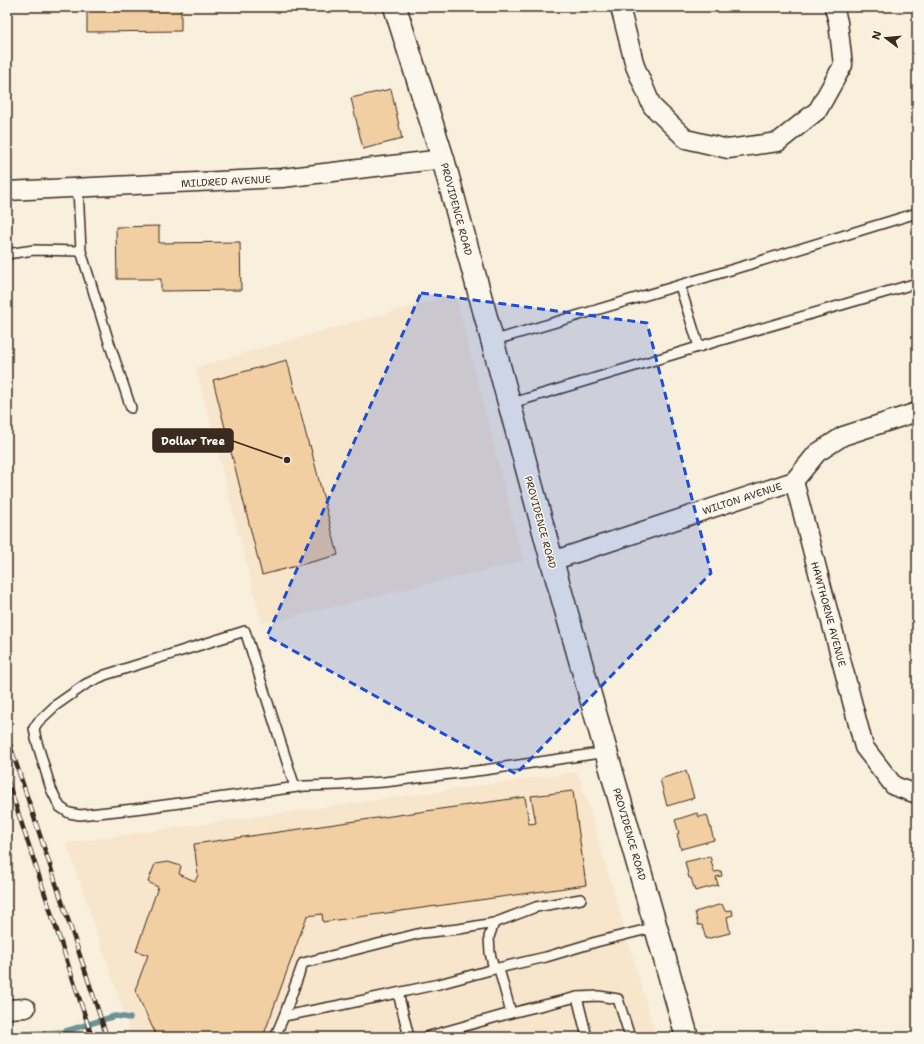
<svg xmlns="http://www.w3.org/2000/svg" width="924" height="1044" viewBox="0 0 924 1044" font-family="'Shantell Sans',sans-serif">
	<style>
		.built { fill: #f7e5cc }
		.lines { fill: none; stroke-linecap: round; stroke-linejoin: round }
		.stream { stroke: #6a9297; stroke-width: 5.5 }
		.building { fill: #f2cfa3; stroke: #3b2a1e }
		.lane-casing { stroke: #3b2a1e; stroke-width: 12 }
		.street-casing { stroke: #3b2a1e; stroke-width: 21 }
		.secondary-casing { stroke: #3b2a1e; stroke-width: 25 }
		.lane { stroke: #fbf7ec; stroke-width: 9 }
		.street { stroke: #fbf7ec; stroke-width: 18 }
		.secondary { stroke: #fbf7ec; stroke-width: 22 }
		.rail-casing { stroke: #3b2a1e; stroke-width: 4.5 }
		.rail { stroke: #fbf7ec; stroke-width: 3; stroke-dasharray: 9; stroke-linecap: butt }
		.marked { fill: #1d4ed8; fill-opacity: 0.2; stroke: #1d4ed8; stroke-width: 3; stroke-dasharray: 8 5; stroke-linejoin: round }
		.labels { text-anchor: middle; stroke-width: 3; stroke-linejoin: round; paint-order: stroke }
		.street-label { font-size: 10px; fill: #3b2a1e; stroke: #fbf7ec }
		.leader { fill: none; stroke: #3b2a1e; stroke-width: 1.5 }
		.callout-dot { fill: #3b2a1e; stroke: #fbf7ec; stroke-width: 1.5 }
		.callout { fill: #3b2a1e; stroke: #3b2a1e; stroke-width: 1.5 }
		.callout-label { font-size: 11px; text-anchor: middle; font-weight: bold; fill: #fff }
	</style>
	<rect width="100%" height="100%" fill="#f9efdd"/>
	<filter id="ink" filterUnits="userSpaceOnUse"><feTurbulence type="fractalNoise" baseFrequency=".025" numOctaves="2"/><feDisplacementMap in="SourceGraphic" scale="8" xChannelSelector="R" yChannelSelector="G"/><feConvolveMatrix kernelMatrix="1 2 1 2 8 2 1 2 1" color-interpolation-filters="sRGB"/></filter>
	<g filter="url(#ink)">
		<g class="built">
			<polygon points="455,294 523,561 262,624 196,367"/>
			<polygon points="577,772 587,801 656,1037 132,1037 67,843"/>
		</g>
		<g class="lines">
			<polyline class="stream" points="7,1035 63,1032 115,1016 130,1018"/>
		</g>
		<g class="building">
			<polygon points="87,7 181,7 181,31 87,32"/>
			<polygon points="391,89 402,139 363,149 351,98"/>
			<polygon points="159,226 159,243 240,242 241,290 161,291 161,279 117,279 116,227"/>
			<polygon points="287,360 309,446 310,445 338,555 262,575 213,380"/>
			<polygon points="686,771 694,798 667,806 660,779"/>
			<polygon points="573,791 586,885 323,922 322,914 307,916 263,1037 157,1037 135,990 148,955 136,951 158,887 148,882 155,864 168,862 181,866 179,874 195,881 198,875 194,844 525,797 529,824 536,823 531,796"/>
			<polygon points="697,813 699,817 707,815 714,840 681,849 677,834 679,833 675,820"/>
			<polygon points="710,856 714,872 721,871 722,876 716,877 718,885 695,891 691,878 689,878 685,862"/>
			<polygon points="722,904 725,911 732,910 733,915 727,917 730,933 706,939 702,925 698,925 695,912"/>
		</g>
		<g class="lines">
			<defs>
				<g id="lane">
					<polyline points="78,188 81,251 108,339 131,408"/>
					<polyline points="7,254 34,250 81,251"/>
					<polyline points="680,286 699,347"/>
					<polyline points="492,341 754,263 917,213"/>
					<polyline points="509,404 718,341 917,283"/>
					<polyline points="295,787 245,631 105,675 86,684 56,705 38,722 34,728 36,739 51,789 60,807 69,813 80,815 143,808 305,786 339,785 384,782 484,770 607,752"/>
					<polyline points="494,969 490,953 489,937 494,923 536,907 581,899"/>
					<polyline points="499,969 511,1013 577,997 599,996 618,999 630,1037"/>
					<polyline points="398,993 409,1037"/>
					<polyline points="577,997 587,1037"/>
					<polyline points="284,1016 303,963 421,933 459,929 494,923"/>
					<polyline points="275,1037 284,1016 341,1005 439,984 494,969 546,957 596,942 656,927"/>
					<polyline points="426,1037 511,1013"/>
				</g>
				<g id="street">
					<polyline points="620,7 635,66 652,106 686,139 728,149 778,142 818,110 843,65 838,22 834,7"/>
					<polyline points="7,191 282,178 443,159"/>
					<polyline points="794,481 864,747 894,786 917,794"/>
					<polyline points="552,561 794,481 817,453 843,436 917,412"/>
					<polyline points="7,1009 26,1008"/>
				</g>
				<polyline id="secondary" points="395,7 443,159 552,561 687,1037"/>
			</defs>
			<use href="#lane" class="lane-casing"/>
			<use href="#street" class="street-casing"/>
			<use href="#secondary" class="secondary-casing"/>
			<use href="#lane" class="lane"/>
			<use href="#street" class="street"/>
			<use href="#secondary" class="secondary"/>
			<defs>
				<g id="rail">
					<polyline points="7,736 107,1037"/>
					<polyline points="7,779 92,1037"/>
				</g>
			</defs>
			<use href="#rail" class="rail-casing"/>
			<use href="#rail" class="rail"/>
		</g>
	</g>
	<path class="marked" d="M421,293l226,30 64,250 -195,201 -249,-138z"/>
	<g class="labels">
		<g class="street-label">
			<text transform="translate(226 181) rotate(-3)" y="4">MILDRED AVENUE</text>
			<text transform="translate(457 209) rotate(75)" y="4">PROVIDENCE ROAD</text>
			<text transform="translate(742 498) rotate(-18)" y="4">WILTON AVENUE</text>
			<text transform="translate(541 522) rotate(75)" y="4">PROVIDENCE ROAD</text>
			<text transform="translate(829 614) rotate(75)" y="4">HAWTHORNE AVENUE</text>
			<text transform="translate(630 834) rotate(74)" y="4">PROVIDENCE ROAD</text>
		</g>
	</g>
	<path class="leader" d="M287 460L233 441"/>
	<circle class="callout-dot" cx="287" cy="460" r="4"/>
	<rect class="callout" x="153" y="429" width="80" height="23" rx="4"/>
	<g class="callout-label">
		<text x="193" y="445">Dollar Tree</text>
	</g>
	<rect width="924" height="1044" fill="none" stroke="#fbf7ec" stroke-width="24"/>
	<rect x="12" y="12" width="900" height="1020" fill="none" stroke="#3b2a1e" stroke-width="1.5" filter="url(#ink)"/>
	<g transform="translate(886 38) rotate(286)" stroke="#fbf7ec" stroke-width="3" paint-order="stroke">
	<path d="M0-3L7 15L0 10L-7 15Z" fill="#3b2a1e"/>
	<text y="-6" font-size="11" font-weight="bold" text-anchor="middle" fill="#3b2a1e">N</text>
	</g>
</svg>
